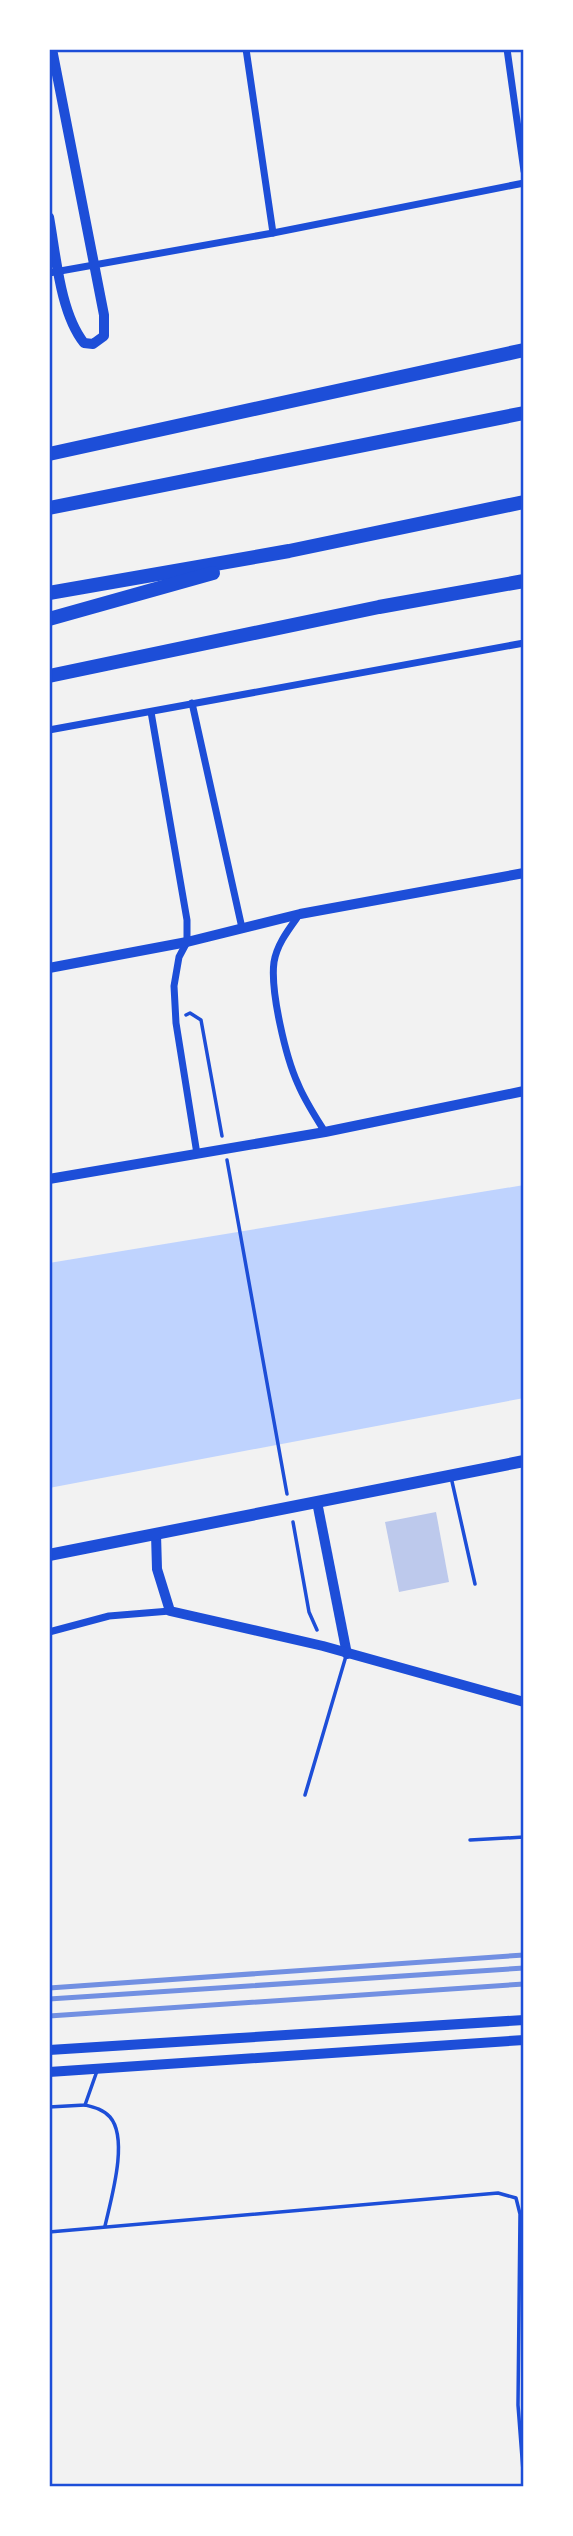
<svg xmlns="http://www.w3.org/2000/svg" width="573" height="2536" viewBox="0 0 573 2536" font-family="Cabin,sans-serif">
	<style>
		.water { fill: #bfd3fe }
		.building { fill: #bdc9ec }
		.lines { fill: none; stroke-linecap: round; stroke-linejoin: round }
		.path { stroke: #1d4ed8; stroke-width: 3.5 }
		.service { stroke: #1d4ed8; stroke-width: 3.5 }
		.minor { stroke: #1d4ed8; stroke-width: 7 }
		.tertiary { stroke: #1d4ed8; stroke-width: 10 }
		.secondary { stroke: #1d4ed8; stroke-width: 10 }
		.primary { stroke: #1d4ed8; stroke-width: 12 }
		.motorway { stroke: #1d4ed8; stroke-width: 14 }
		.rail { stroke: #7290e2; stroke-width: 5 }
		.neatline { fill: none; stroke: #1d4ed8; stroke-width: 2.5 }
	</style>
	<rect width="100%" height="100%" fill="#f2f2f2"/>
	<polygon class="water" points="524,1185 524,1398 49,1488 49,1263"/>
	<polygon class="building" points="436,1512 449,1582 399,1592 385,1522"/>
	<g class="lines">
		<g class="path">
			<polyline points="186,1015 190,1013 201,1020 222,1136"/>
			<polyline points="227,1160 287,1494"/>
			<polyline points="293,1522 309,1612 317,1630"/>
		</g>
		<g class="service">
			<polyline points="451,1477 475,1584"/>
			<polyline points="305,1795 346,1656"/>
			<polyline points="470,1840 524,1837"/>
			<path d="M85,2105c8,2 18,4 25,12 19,22 1,82 -5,109"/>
			<polyline points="49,2107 85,2105 97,2071"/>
			<polyline points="49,2232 498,2193 516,2198 520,2214 518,2405 524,2484"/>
		</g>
		<g class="minor">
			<polyline points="246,49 273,233"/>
			<polyline points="507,49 524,171"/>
			<polyline points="49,273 273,233 524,183"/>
			<polyline points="192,703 242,928"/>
			<polyline points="151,712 187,920 187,942 179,957 174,986 176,1023 197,1154"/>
			<polyline points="49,730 524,643"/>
			<path d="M299,915c-10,14 -22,29 -25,47 -4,29 12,96 24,122 7,17 17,32 27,48"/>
			<polyline points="49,1632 109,1616 170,1611"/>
		</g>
		<g class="tertiary">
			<path d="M49,217c7,38 11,96 35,126l9,1 11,-8v-21l-52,-266"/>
			<polyline points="317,1502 347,1654"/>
			<polyline points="156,1534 157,1569 170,1611 323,1646 524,1702"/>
		</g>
		<g class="secondary">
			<polyline points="49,968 187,942 300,914 524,873"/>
			<polyline points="49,1179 325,1132 524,1091"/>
			<polyline points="49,2050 524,2020"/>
			<polyline points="49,2072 524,2040"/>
		</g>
		<polyline class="primary" points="49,1555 524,1461"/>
		<g class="motorway">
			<polyline points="49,454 524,350"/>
			<polyline points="49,508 524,413"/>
			<polyline points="49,593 289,551 524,502"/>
			<polyline points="49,619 213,573"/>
			<polyline points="49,676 379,607 524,581"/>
		</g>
		<g class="rail">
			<polyline points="49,1988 524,1955"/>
			<polyline points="49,1999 524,1968"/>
			<polyline points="49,2016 524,1984"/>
		</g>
	</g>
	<rect width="573" height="2536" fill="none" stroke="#ffffff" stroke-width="102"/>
	<rect x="51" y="51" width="471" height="2434" class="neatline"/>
</svg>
